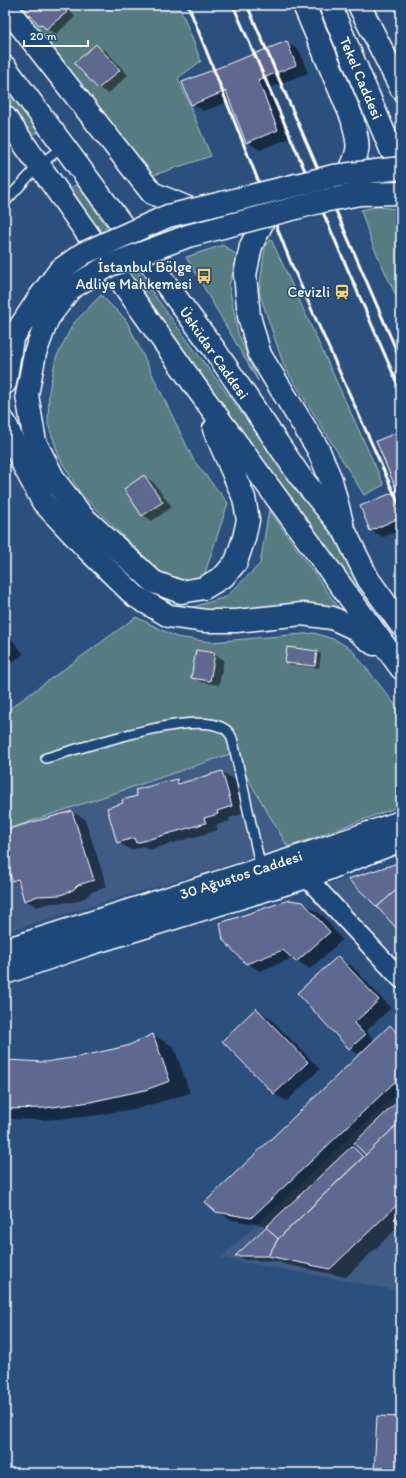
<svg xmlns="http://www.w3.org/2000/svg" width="406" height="1478" viewBox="0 0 406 1478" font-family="Itim,sans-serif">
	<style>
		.built { fill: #3f5b85 }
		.green { fill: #577c81; stroke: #abbec0 }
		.shadow { fill: #0007; fill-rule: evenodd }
		.building { fill: #5f6990; stroke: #fff }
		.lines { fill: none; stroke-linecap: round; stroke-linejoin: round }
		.lane-casing { stroke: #fff; stroke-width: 12 }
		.street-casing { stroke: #fff; stroke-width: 21 }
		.secondary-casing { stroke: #fff; stroke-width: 25 }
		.primary-casing { stroke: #fff; stroke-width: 25 }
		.lane { stroke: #1f4a7a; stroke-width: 9 }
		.street { stroke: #1f4a7a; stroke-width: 18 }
		.secondary { stroke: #1f4a7a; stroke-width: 22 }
		.primary { stroke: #1f4a7a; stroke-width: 22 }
		.rail { stroke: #fff; stroke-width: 3 }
		.primary-bridge-casing { stroke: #fff; stroke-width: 25; stroke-linecap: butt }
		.primary-bridge { stroke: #1f4a7a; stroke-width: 22 }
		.labels { text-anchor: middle; stroke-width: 3; stroke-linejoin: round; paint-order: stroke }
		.street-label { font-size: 15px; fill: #fff; stroke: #1f4a7a }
		.poi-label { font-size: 15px; fill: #fff; stroke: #1f4a7a; text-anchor: end }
	</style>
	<rect width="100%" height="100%" fill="#2c507e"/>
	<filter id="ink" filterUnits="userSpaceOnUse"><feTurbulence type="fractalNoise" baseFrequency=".025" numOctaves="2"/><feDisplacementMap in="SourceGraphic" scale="8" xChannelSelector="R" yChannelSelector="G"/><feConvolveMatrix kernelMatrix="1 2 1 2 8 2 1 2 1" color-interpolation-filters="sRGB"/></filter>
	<g filter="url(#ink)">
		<g class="built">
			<polygon points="233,753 288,847 8,931 5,921 5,830"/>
			<polygon points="401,862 401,960 323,885 348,879"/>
			<polygon points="401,1089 401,1291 221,1258"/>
		</g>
		<g class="green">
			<polygon points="19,5 179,5 201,61 178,78 211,156 151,176"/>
			<polygon points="5,83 40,131 32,136 5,99"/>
			<path d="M78,183l15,24 69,99 201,271 38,55v22c-50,-71 -99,-143 -151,-212 -62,-83 -125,-166 -179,-254z"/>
			<polygon points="376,207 401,209 401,307 371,241 361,210"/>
			<polygon points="271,239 384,485 364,495 284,366 259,292 265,247"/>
			<polygon points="223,245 237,255 229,286 238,333 258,381 186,257"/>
			<polygon points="101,295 126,320 194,461 228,503 203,579 174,586 81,494 60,459 48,424 49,391 56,358 73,324"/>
			<polygon points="269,510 341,611 242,612 183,610 226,597 260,564"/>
			<polygon points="136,617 176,637 211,642 314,633 336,640 352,650 401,712 401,806 288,847 233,753 5,830 5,712"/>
		</g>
		<g class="shadow">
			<polygon points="23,5 65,5 75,17 56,34 40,25"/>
			<polygon points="287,43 299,50 308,73 271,87 290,138 260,150 247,142 231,101 204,111 192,104"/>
			<polygon points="96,45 105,50 128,75 108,94 99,88 76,63"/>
			<polygon points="401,432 401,530 383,537 370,530 399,491"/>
			<polygon points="144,476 153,482 172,507 152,521 143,515 125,490"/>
			<polygon points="5,631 24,654 5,667"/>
			<polygon points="316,652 321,654 319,668 290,665 286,662"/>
			<polygon points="214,654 224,660 219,685 201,682 192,677"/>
			<polygon points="222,772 235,780 245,813 229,818 230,821 216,825 218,830 149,850 143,846 131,850 118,842 124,803 177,780 183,783"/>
			<polygon points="72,812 85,819 107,887 91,892 86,897 75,902 51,903 37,907 25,900 20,884 13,880 11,860 5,839 5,831"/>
			<polygon points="303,903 323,916 342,940 310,969 293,958 260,971 247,963"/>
			<path d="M339,958l12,7 40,43 -25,23 9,10 15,-15 11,7 -1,67 1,1v129l-3,-3 -52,50 -62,-13 -6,-3 -33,-1 -9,-4 32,-30 -36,-6 -16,-9 144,-156 -11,-6zM355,1143l12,12 -2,2 -14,-10z"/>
			<polygon points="256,1010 269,1017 320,1069 287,1101 274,1094"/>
			<polygon points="153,1035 174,1047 190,1093 140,1108 86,1117 43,1120 12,1119 5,1115 5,1060 28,1062 63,1061 128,1047"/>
			<polygon points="401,1236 401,1243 398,1239"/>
		</g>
		<g class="building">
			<polygon points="21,5 61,5 67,12 46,29 41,24 39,25"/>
			<polygon points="287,41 296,65 258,80 278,130 246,143 226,91 191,105 182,82"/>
			<polygon points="96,44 120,70 98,89 74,63"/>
			<polygon points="401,431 401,517 370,531 360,506 397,491 376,441"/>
			<polygon points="144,475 163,502 142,516 124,489"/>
			<polygon points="287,647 317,651 315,666 285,663"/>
			<polygon points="196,650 215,653 210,681 191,678"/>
			<polygon points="222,771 232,806 217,811 218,814 204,818 206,823 136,843 134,838 117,843 107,808 123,803 122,800 137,796 135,790 177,779 178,784"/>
			<polygon points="72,811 94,880 78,885 73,890 61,895 38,896 24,901 18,879 12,881 6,860 10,859 5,842 5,830"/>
			<polygon points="401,862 401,886 377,907 348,879"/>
			<polygon points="401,886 401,933 377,907"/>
			<polygon points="289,900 303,902 330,932 296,962 283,950 246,964 223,940 220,923"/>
			<polygon points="338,956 379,1000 354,1023 365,1035 349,1049 297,993"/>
			<polygon points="256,1008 308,1062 274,1094 222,1041"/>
			<polygon points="390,1025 401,1038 401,1076 251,1218 216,1212 205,1202"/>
			<polygon points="153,1034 170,1081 145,1090 90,1102 45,1108 5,1109 5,1060 45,1062 78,1057 127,1046"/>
			<polygon points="400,1099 401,1121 366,1155 354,1143"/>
			<polygon points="401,1121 401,1201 330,1269 268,1256 278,1239"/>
			<polygon points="352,1146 363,1157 278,1239 266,1227"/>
			<polygon points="401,1212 401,1232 396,1227 399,1224 394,1219"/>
			<polygon points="266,1227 278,1239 268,1256 235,1256"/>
			<polygon points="377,1416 401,1417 401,1473 374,1473"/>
		</g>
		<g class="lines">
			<defs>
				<g id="lane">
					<polyline points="5,202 39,165 64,146"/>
					<path d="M46,758c37,-10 145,-48 177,-30 6,3 9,8 10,14l28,127"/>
				</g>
				<polyline id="street" points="298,868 401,979"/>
				<g id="secondary">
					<polyline points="330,5 401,173"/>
					<polyline points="5,950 289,860 401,822"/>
					<polyline points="5,973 86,945 307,877 401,840"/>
				</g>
				<g id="primary">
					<path d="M304,5l48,113c7,27 9,31 -4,56"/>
					<polyline points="359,5 401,88"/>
					<polyline points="5,6 152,193 193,210"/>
					<polyline points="5,67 214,349 299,475 344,530 368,579 401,625"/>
					<polyline points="5,117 195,386 401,668"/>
					<polyline points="266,215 251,246 245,275 249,316 260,355 318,449 331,480 342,523"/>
					<polyline points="71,288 48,318 35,353 27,395 35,442 55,481 82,516 154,582 181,592 204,588 224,576 236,562 244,538 248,520 244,498 214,429"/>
					<polyline points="5,383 12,339 39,298 60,270"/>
					<polyline points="5,423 24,466 43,502 87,549 135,596 169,616 206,621 236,621 302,614 332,618 352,627 374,644"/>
				</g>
			</defs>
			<use href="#lane" class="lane-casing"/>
			<use href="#street" class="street-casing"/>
			<use href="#secondary" class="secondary-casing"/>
			<use href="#primary" class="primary-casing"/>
			<use href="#lane" class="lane"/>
			<use href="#street" class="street"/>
			<use href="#secondary" class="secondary"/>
			<use href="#primary" class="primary"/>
			<g class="rail">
				<polyline points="188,5 293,268 401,509"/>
				<polyline points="233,5 401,392"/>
				<polyline points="247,5 401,361"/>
			</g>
			<defs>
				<g id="primary-bridge">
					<polyline points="60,270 84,253 168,216 334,176 401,168"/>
					<polyline points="71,288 110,265 188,236 323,201 360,194 401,193"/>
				</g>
			</defs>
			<use href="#primary-bridge" class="primary-bridge-casing"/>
			<use href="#primary-bridge" class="primary-bridge"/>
		</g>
	</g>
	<defs>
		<symbol id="bus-bare" viewBox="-9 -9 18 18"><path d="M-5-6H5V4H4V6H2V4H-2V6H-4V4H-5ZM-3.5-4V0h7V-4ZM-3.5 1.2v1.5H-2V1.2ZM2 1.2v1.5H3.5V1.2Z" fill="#ffd166" stroke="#1f4a7a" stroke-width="2.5" paint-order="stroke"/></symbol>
		<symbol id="station-bare" viewBox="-9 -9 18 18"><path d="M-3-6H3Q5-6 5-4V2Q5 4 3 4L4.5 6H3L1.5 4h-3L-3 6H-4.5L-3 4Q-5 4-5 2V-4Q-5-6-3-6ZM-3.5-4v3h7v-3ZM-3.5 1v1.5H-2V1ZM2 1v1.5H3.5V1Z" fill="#ffd166" stroke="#1f4a7a" stroke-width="2.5" paint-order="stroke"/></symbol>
	</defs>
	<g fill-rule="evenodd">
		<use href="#bus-bare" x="193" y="265" width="22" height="22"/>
		<use href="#station-bare" x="331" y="281" width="22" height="22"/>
	</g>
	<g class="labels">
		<g class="street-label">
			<text transform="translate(361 78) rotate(67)" y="5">Tekel Caddesi</text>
			<text transform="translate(214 353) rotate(55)" y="5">Üsküdar Caddesi</text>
			<text transform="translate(241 875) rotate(-18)" y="5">30 Ağustos Caddesi</text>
		</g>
		<g class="poi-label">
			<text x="192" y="272">İstanbul Bölge<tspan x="192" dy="17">Adliye Mahkemesi</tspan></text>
			<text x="330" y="297">Cevizli</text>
		</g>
	</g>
	<rect width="406" height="1478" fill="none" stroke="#1f4a7a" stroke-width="20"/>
	<rect x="10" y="10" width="386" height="1458" fill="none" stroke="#fff" stroke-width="1.5" filter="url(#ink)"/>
	<path d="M24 40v6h64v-6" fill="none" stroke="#ffffff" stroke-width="2"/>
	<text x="30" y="40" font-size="12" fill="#ffffff" stroke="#1f4a7a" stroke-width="3" paint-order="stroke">20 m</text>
</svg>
